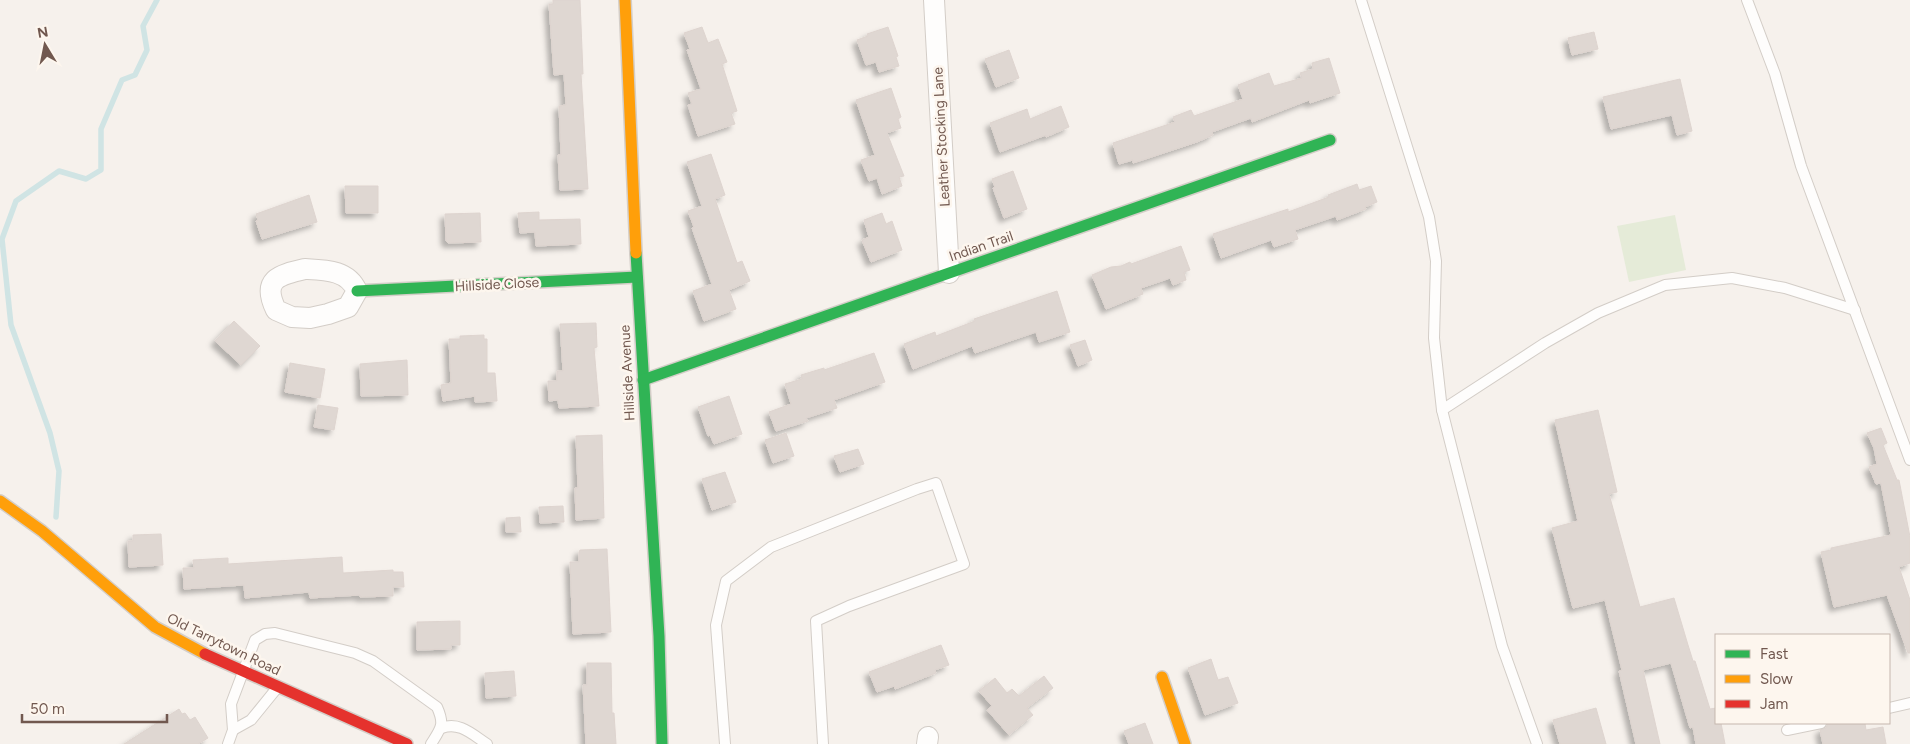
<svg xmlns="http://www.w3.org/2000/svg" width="1910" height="744" viewBox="0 0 1910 744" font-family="Figtree,sans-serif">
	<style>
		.green { fill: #e5ebd8 }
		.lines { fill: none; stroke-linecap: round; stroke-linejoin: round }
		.stream { stroke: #d0e4e4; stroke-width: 5.5 }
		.building { fill: #dfd7d2; stroke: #ded4cf; filter: url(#shadow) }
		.lane-casing { stroke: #d3cdc7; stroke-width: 12 }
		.street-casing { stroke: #d3cdc7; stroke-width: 22 }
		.fast-casing { stroke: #d4cec8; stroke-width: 14 }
		.slow-casing { stroke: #d4cec8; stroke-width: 14 }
		.jam-casing { stroke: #d4cec8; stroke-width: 14 }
		.lane { stroke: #fefdfc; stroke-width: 10 }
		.street { stroke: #fefdfc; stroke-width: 20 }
		.fast { stroke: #30b455; stroke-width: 11 }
		.slow { stroke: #ff9f0a; stroke-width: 11 }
		.jam { stroke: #e5322d; stroke-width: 11 }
		.labels { text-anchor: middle; stroke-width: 5; stroke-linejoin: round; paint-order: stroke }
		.street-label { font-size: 14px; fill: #71584f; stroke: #fdf6ee }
	</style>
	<defs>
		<filter id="shadow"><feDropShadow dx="-4.5" dy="4.5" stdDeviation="2.5" flood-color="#0004"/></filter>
	</defs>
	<rect width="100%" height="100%" fill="#f6f1ec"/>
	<polygon class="green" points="1675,215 1686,270 1629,282 1617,226"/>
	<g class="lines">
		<polyline class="stream" points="56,517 59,471 50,433 11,325 2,239 16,201 59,171 86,179 101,170 101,129 122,80 135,75 147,50 143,26 157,0"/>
	</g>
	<g class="building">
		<polygon points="553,0 580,0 583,74 581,74 588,189 560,190 558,155 561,155 559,106 566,105 564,74 554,75 549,4 553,4"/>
		<polygon points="702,27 708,43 718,39 727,62 722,64 737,111 731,113 735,124 698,136 688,105 692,104 688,93 701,89 687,50 690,49 684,33"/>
		<polygon points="888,27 898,56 896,57 899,66 879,72 876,62 866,65 857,40 868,36 867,34"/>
		<polygon points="1594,32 1598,49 1572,55 1568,38"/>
		<polygon points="1009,50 1019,78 996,87 985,59"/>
		<polygon points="1329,58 1340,93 1310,103 1309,100 1252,122 1251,118 1212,132 1213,135 1197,142 1133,163 1133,160 1119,164 1113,143 1175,122 1173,117 1191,110 1194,116 1243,99 1238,85 1269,73 1274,86 1302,78 1300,73 1313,69 1312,63"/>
		<polygon points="1680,79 1692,131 1677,135 1672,115 1611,129 1603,97"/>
		<polygon points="891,88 901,117 898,119 901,128 887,133 904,176 899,177 902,186 882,194 877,178 869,181 861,160 875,155 856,100"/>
		<polygon points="1061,106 1069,127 1046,137 1046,135 1000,152 990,123 1027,109 1030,119"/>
		<polygon points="711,154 725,195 715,199 737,263 742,261 750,281 729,290 736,309 704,321 693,291 712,284 692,228 694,227 688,211 702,206 687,162"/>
		<polygon points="1013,171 1027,209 1004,218 993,188 995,187 992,179"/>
		<polygon points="1357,184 1359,190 1371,186 1377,202 1365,207 1366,209 1337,220 1336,216 1295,230 1298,239 1274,247 1271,240 1221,258 1213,234 1288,209 1288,212 1329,197 1328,195"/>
		<polygon points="345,186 378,186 378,213 346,213"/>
		<polygon points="309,195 317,222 262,239 256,221 258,220 256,214"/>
		<polygon points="539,212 539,220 580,219 581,244 536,246 535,232 520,233 518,213"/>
		<polygon points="480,213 481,242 448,243 446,241 445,214"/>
		<polygon points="882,213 886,224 892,221 902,250 871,262 862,240 869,237 864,220"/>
		<polygon points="1181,246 1190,270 1184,272 1186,280 1173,285 1170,278 1141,288 1143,294 1106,309 1092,275 1111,267 1121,266 1130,262 1131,264"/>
		<polygon points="1057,291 1070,332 1039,342 1036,332 975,353 972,346 913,369 904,344 935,332 936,336 975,321 974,319"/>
		<polygon points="234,321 260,346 241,365 215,341"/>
		<polygon points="596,323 597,347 594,348 599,406 559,408 558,400 549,401 548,381 557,381 557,371 563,371 560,324"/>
		<polygon points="484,335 484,339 487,339 487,373 495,373 497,401 475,402 475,396 443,401 441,385 451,383 449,339 460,339 460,336"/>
		<polygon points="1085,340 1092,360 1078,366 1070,345"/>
		<polygon points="874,353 885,382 834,400 837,408 806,418 808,421 776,431 769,412 791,404 785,384 802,379 801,375 824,368 824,370"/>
		<polygon points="407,360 408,395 361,396 360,364"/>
		<polygon points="290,363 325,369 320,398 285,392"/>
		<polygon points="729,396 742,434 714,444 710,435 708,436 698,407"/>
		<polygon points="318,405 338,408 334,430 314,427"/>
		<polygon points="1598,410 1617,492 1609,494 1640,607 1674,598 1688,645 1693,661 1695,661 1710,709 1716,708 1716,723 1721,723 1725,744 1696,744 1693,727 1690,728 1671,663 1643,670 1660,744 1636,744 1619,671 1622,670 1605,600 1573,608 1552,528 1578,521 1555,420"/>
		<polygon points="1881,428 1887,443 1883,445 1897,480 1899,480 1910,537 1910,563 1899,567 1910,600 1910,653 1908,653 1887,595 1834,607 1821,552 1831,550 1831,548 1891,535 1881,483 1876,484 1869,467 1877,464 1874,448 1867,433"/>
		<polygon points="786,433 794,456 773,463 765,440"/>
		<polygon points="602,435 604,518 576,520 575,488 578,488 576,436"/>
		<polygon points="858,449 864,464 840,472 834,456"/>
		<polygon points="725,472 736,502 712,510 702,479"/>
		<polygon points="563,506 564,522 540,523 539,507"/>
		<polygon points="520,517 521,532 506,532 506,518"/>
		<polygon points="161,534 163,565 129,567 128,541 133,541 133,535"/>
		<polygon points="607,549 611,632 573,634 570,562 579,562 579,552 580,550"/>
		<polygon points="342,557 343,573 393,570 393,572 403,572 404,587 393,587 393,596 360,597 360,595 310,598 309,592 245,598 244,585 184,589 183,568 194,568 193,560 228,558 228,564"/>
		<polygon points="460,621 460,645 451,645 451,649 417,650 417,622"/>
		<polygon points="941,645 949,665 935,670 936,673 895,689 894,686 877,692 869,672"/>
		<polygon points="1211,659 1218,680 1228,677 1238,703 1205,715 1188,668"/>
		<polygon points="587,663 611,663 612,713 614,713 616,744 586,744 583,685 587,685"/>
		<polygon points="514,671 516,696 486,698 485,673"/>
		<polygon points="1044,676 1053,688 1027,708 1033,715 1009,735 987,710 992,706 979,691 995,678 1007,693 1012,689 1019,696"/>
		<polygon points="1596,708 1606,744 1560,744 1553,720"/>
		<polygon points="179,709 182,714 185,713 190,720 195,717 208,738 198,744 124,744"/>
		<polygon points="1145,723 1153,744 1129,744 1124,731"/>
		<polygon points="1828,723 1865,723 1866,730 1883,727 1886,744 1823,744 1820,730 1826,728"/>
	</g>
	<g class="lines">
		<defs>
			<g id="lane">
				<polyline points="1361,0 1429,217 1436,261 1434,338 1442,410 1502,646 1537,744"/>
				<polyline points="1747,0 1775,74 1801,166 1910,460"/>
				<polyline points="1442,410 1545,343 1598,313 1665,285 1732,278 1785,288 1855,310"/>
				<polyline points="1889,708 1910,703"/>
				<path d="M442,728c17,-7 31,7 45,16"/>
				<polyline points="233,730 251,720 277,688"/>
				<polyline points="1787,730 1821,723"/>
				<path d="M228,744l5,-14 -2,-26 24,-64 10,-6 10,-1 80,20 18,8 64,46c8,18 4,21 -6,37"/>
				<polyline points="725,744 716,625 726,581 771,547 917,489 936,483 964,564 849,606 816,621 823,744"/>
			</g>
			<g id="street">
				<polyline points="934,0 949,273"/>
				<path d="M305,269c21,1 43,1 52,22l-9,16 -20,7 -18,4 -18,-1 -16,-7c-15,-31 3,-35 29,-41z"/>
				<polyline points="927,744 928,737"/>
			</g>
			<g id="fast">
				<polyline points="636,253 659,636 662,744"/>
				<polyline points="357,291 637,277"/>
				<polyline points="643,380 1330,140"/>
			</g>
			<g id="slow">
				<polyline points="625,0 636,253"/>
				<polyline points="0,501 42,531 155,627 205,654"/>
				<polyline points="1162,677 1185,744"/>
			</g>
			<polyline id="jam" points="205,654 407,744"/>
		</defs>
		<use href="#lane" class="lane-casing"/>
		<use href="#street" class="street-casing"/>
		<use href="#fast" class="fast-casing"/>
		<use href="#slow" class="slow-casing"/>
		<use href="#jam" class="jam-casing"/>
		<use href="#lane" class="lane"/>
		<use href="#street" class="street"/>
		<use href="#fast" class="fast"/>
		<use href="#slow" class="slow"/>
		<use href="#jam" class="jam"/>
	</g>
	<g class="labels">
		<g class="street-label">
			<text transform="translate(941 137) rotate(-93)" y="5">Leather Stocking Lane</text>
			<text transform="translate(981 246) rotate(-19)" y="5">Indian Trail</text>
			<text transform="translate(497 284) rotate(-3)" y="5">Hillside Close</text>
			<text transform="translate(627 373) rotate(-93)" y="5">Hillside Avenue</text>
			<text transform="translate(224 644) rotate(26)" y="5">Old Tarrytown Road</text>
		</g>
	</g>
	<rect x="1715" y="634" width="175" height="90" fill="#fdf6ee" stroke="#c5b7ae"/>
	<rect x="1725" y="650" width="25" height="8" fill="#30b455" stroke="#c5b7ae"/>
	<text x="1760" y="659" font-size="15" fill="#71584f">Fast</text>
	<rect x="1725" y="675" width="25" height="8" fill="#ff9f0a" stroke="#c5b7ae"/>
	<text x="1760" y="684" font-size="15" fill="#71584f">Slow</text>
	<rect x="1725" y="700" width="25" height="8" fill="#e5322d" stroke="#c5b7ae"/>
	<text x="1760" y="709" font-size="15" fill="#71584f">Jam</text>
	<g transform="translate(45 45) rotate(350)" stroke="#fdf6ee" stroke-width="4" paint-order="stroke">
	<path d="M0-4L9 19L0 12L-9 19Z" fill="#71584f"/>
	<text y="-8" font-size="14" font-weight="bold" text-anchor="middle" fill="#71584f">N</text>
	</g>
	<path d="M22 714v8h145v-8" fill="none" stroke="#71584f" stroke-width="2.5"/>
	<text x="30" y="714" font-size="15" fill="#71584f" stroke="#fdf6ee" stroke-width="4" paint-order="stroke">50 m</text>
</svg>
